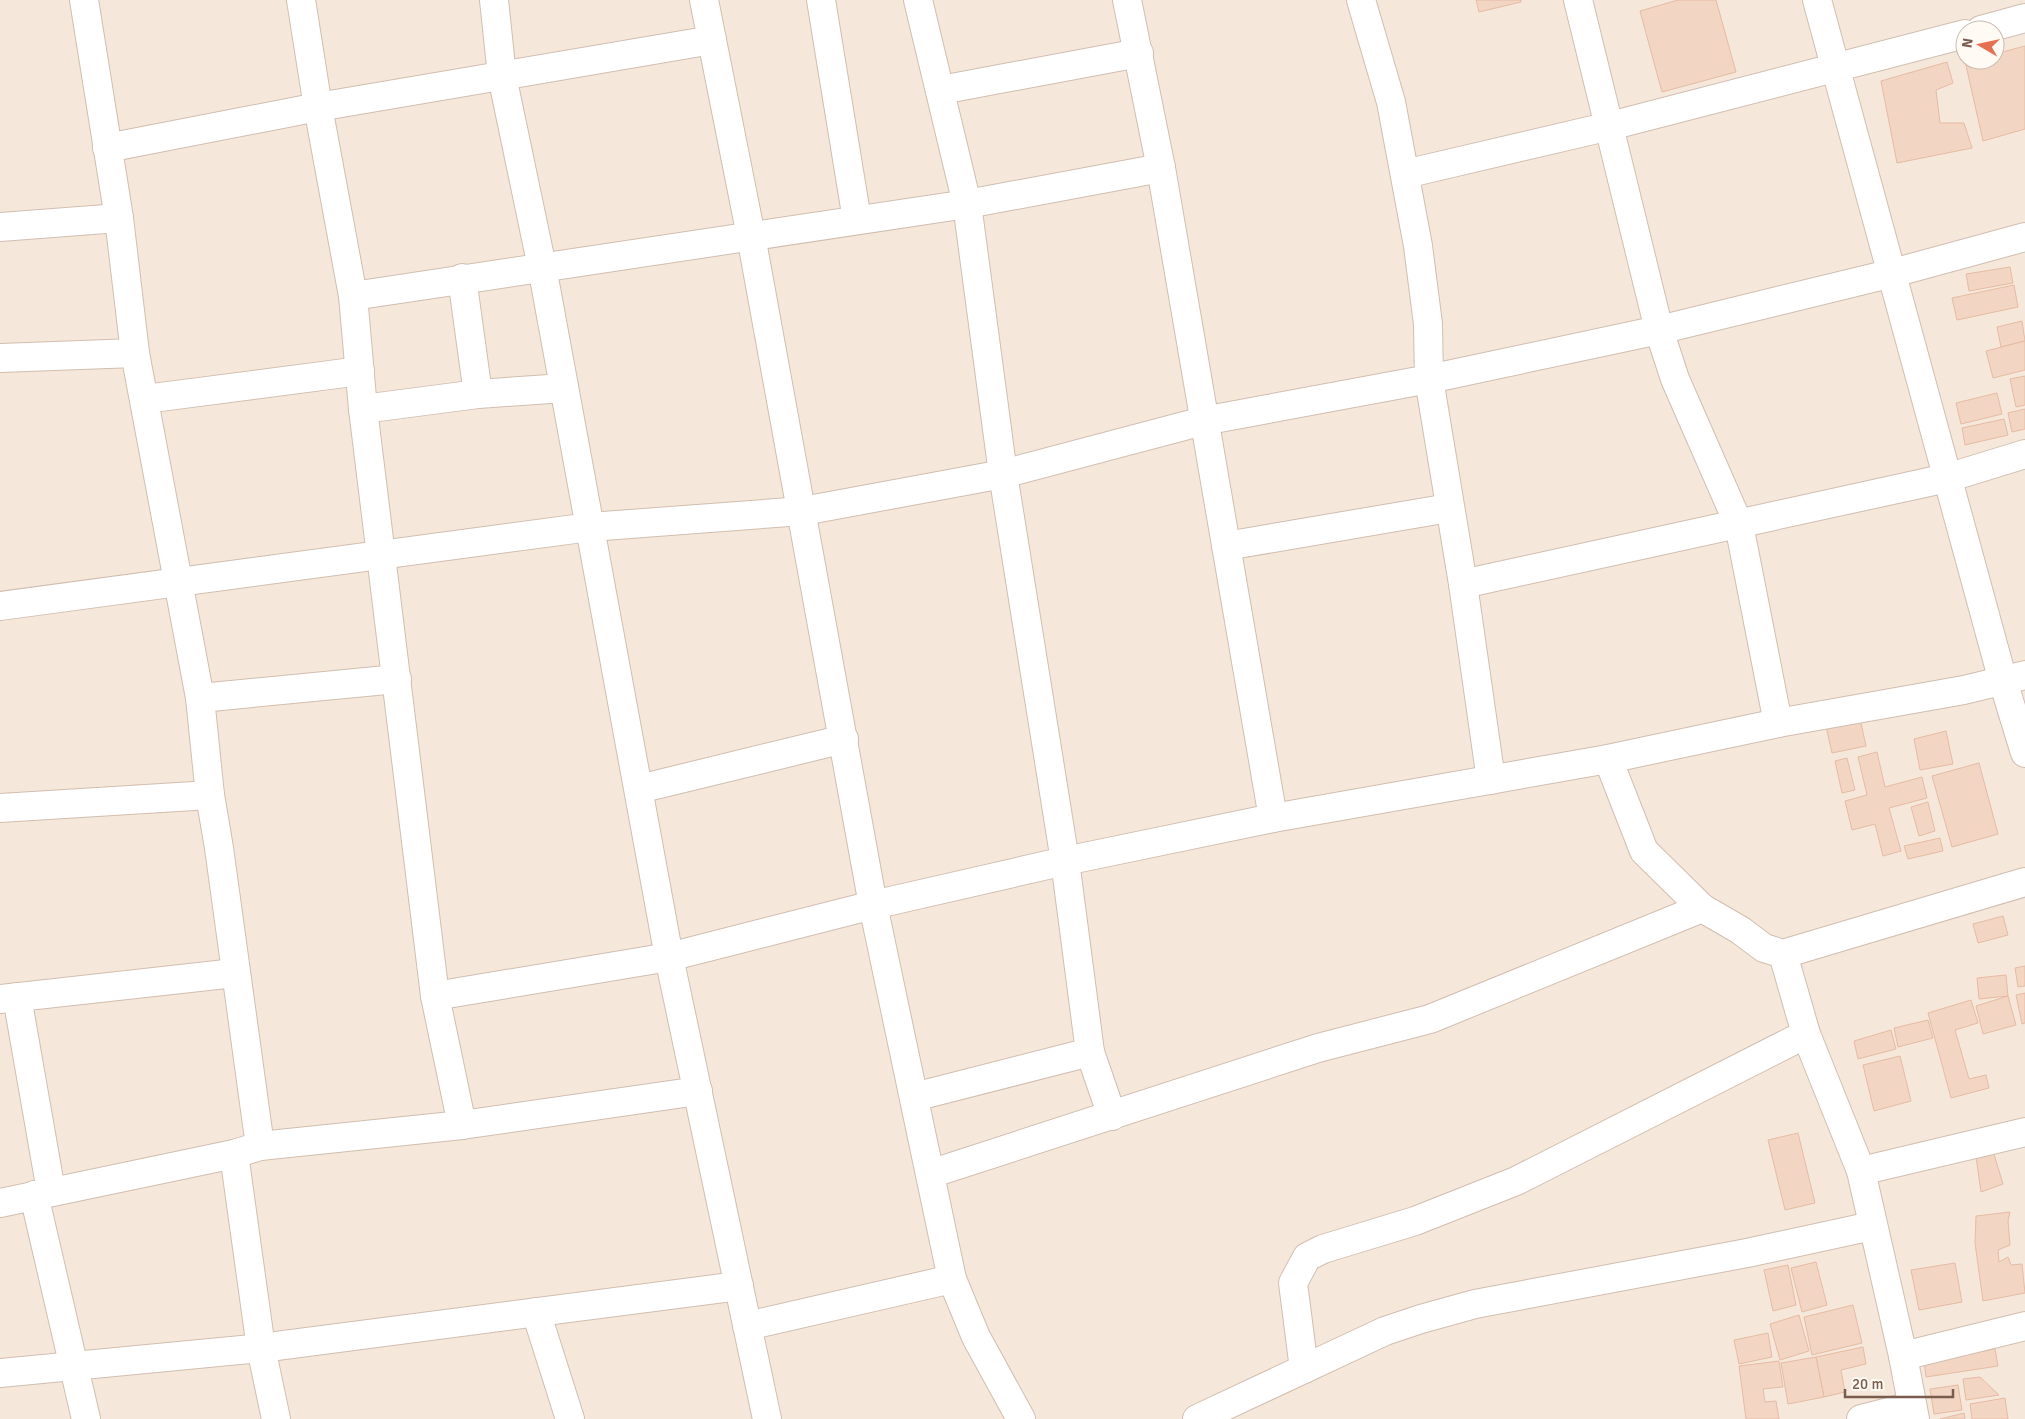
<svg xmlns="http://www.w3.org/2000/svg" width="2025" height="1419" viewBox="0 0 2025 1419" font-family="Signika,sans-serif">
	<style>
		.residential { fill: #f5e8da; fill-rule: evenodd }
		.building { fill: #f3d5c3; stroke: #e6bba3 }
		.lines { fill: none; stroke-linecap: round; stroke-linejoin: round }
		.minor-casing { stroke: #d1beb0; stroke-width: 30 }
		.minor { stroke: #fff; stroke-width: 28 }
	</style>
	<rect width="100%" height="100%" fill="#fdf6ec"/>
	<path class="residential" d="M0,0h2025v1419h-2025zM1965,30h30v30h-30z"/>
	<g class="building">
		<polygon points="1476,0 1521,0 1521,2 1479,12"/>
		<polygon points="1678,0 1716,0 1736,72 1662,92 1640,11"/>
		<polygon points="2025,46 2025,129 1983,141 1965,61 1995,60 1995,54"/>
		<polygon points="1947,62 1953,83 1936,90 1940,123 1964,123 1972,148 1897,163 1881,81"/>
		<polygon points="2010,267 2013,283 1969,291 1966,274"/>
		<polygon points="2014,285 2018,307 1957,320 1952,298"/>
		<polygon points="2022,321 2025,341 2001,347 1997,327"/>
		<polygon points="2025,341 2025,370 1993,378 1986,351"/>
		<polygon points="2025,376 2025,405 2016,407 2010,379"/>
		<polygon points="1997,393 2002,414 1961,424 1956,403"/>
		<polygon points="2025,409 2025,429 2012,432 2008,413"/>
		<polygon points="2004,419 2008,435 1965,445 1962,428"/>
		<polygon points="1859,714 1866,746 1832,753 1825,722"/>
		<polygon points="1946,731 1953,764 1920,770 1914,739"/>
		<polygon points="1877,752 1885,787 1922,777 1927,798 1889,808 1901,851 1883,856 1875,824 1852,830 1845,801 1867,795 1858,757"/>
		<polygon points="1847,758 1855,790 1842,793 1835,761"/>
		<polygon points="1979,763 1998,834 1952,847 1932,776"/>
		<polygon points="1928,802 1935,831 1919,836 1911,807"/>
		<polygon points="1940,838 1943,851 1908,859 1904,846"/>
		<polygon points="2003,916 2008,935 1978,943 1973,924"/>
		<polygon points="2025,966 2025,986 2018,987 2015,968"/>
		<polygon points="2006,975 2008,996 1979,999 1977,978"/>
		<polygon points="2025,993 2025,1023 2022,1024 2016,995"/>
		<polygon points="2008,996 2016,1025 1983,1034 1976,1006"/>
		<polygon points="1971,1000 1978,1023 1955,1030 1969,1079 1986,1075 1989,1088 1951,1098 1928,1013"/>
		<polygon points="1928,1020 1933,1038 1898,1047 1894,1028"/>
		<polygon points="1891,1030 1896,1049 1858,1059 1854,1041"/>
		<polygon points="1900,1056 1911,1101 1874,1111 1863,1065"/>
		<polygon points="1798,1133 1815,1203 1785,1210 1768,1140"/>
		<polygon points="1993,1151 2003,1184 1981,1192 1976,1157"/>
		<polygon points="2010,1212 2008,1221 2010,1245 1998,1250 1999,1262 2008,1257 2011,1265 2022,1264 2025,1293 1983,1301 1975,1243 1976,1216"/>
		<polygon points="1816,1262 1827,1305 1802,1312 1791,1268"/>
		<polygon points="1955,1263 1962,1302 1919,1310 1911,1270"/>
		<polygon points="1788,1265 1796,1305 1773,1311 1764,1270"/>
		<polygon points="1853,1305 1862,1343 1812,1355 1804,1317"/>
		<polygon points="1799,1315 1809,1351 1780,1360 1770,1324"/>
		<polygon points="1768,1333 1772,1357 1739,1364 1734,1340"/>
		<polygon points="1863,1347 1866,1364 1841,1370 1845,1392 1824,1397 1816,1357"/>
		<polygon points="1995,1349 1998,1366 1926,1377 1924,1361"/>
		<polygon points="1816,1357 1824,1397 1788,1404 1781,1363"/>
		<polygon points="1779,1361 1783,1387 1763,1389 1765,1402 1776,1401 1779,1419 1746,1419 1739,1366"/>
		<polygon points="1980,1377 1999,1395 1966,1400 1963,1379"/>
		<polygon points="1958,1385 1962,1410 1934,1414 1930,1389"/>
		<polygon points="2005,1398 2008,1419 1972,1419 1970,1404"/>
		<polygon points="1964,1413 1965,1419 1940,1419"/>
	</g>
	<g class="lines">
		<defs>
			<g id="minor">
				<polyline points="84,0 119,218 135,353 200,698 210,795 219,848 260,1146"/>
				<polyline points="301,0 318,107 353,296 363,409 435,996"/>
				<polyline points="494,0 502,76 542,267 669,957 767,1419"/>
				<polyline points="704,0 751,236 873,905 952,1279 976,1337 1021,1419"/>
				<polyline points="821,0 857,220"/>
				<polyline points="918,0 967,204 1003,474 1065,861 1090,1052 1112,1116"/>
				<polyline points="1127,0 1161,168 1273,818"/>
				<polyline points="1361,0 1391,102 1418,246 1428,324 1429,379 1463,584 1491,780"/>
				<polyline points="1578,0 1659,330 1675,379 1739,525 1778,723"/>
				<polyline points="1817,0 2003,681 2025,753"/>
				<polyline points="1981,30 2025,18"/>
				<polyline points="941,90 1139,53"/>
				<polyline points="107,148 318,107 712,40"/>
				<polyline points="1405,174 1610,126 1965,34"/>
				<polyline points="0,227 119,218"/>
				<polyline points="462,278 478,394"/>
				<polyline points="353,296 967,204 1161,168"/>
				<polyline points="0,358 135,353"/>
				<polyline points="145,399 360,371"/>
				<polyline points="363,409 478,394 564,388"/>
				<polyline points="1226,546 1449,508"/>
				<polyline points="1463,584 1947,478 2025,454"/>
				<polyline points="0,606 590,527 803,511 1003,474 1203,421 1429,379 1659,330 1893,273 2025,237"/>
				<polyline points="200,698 397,679"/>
				<polyline points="1608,759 1644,851 1702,908 1740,930 1764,948 1783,954 2025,882"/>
				<polyline points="639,789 844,739"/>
				<polyline points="0,808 210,795"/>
				<polyline points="1783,954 1806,1034 1861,1171 1903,1356 1915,1419"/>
				<polyline points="17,997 51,1191"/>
				<polyline points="0,999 235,973"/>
				<polyline points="914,1097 1090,1052"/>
				<polyline points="462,1125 435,996 669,957 873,905 1065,861 1273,818 1608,759 1778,723 1964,690 2025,675"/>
				<polyline points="234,1154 261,1348 276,1419"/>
				<polyline points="1861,1171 2025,1132"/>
				<polyline points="930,1174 1318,1048 1430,1019 1702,908"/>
				<polyline points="34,1195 86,1419"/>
				<polyline points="0,1203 234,1154 260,1146 462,1125 698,1091"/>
				<polyline points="536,1312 570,1419"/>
				<polyline points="747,1326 952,1279"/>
				<polyline points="1903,1356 2025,1326"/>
				<polyline points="1304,1369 1293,1283 1307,1257 1323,1249 1415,1221 1516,1181 1806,1034"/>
				<polyline points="0,1373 261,1348 739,1286"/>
				<polyline points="1197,1419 1385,1331 1421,1319 1475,1304 1747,1253 1872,1226"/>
				<polyline points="1861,1419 1912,1406"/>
			</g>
		</defs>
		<use href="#minor" class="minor-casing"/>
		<use href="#minor" class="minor"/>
	</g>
	<g transform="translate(1980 45) rotate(279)"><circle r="24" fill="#fffaf3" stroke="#cabbb1"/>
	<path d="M0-4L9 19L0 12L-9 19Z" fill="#e76f51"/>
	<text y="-8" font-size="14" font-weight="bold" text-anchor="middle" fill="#7a5c4d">N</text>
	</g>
	<path d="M1845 1389v8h108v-8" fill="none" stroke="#7a5c4d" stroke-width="2.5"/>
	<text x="1852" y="1389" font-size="15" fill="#7a5c4d" stroke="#fffaf3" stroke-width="4" paint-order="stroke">20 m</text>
</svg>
